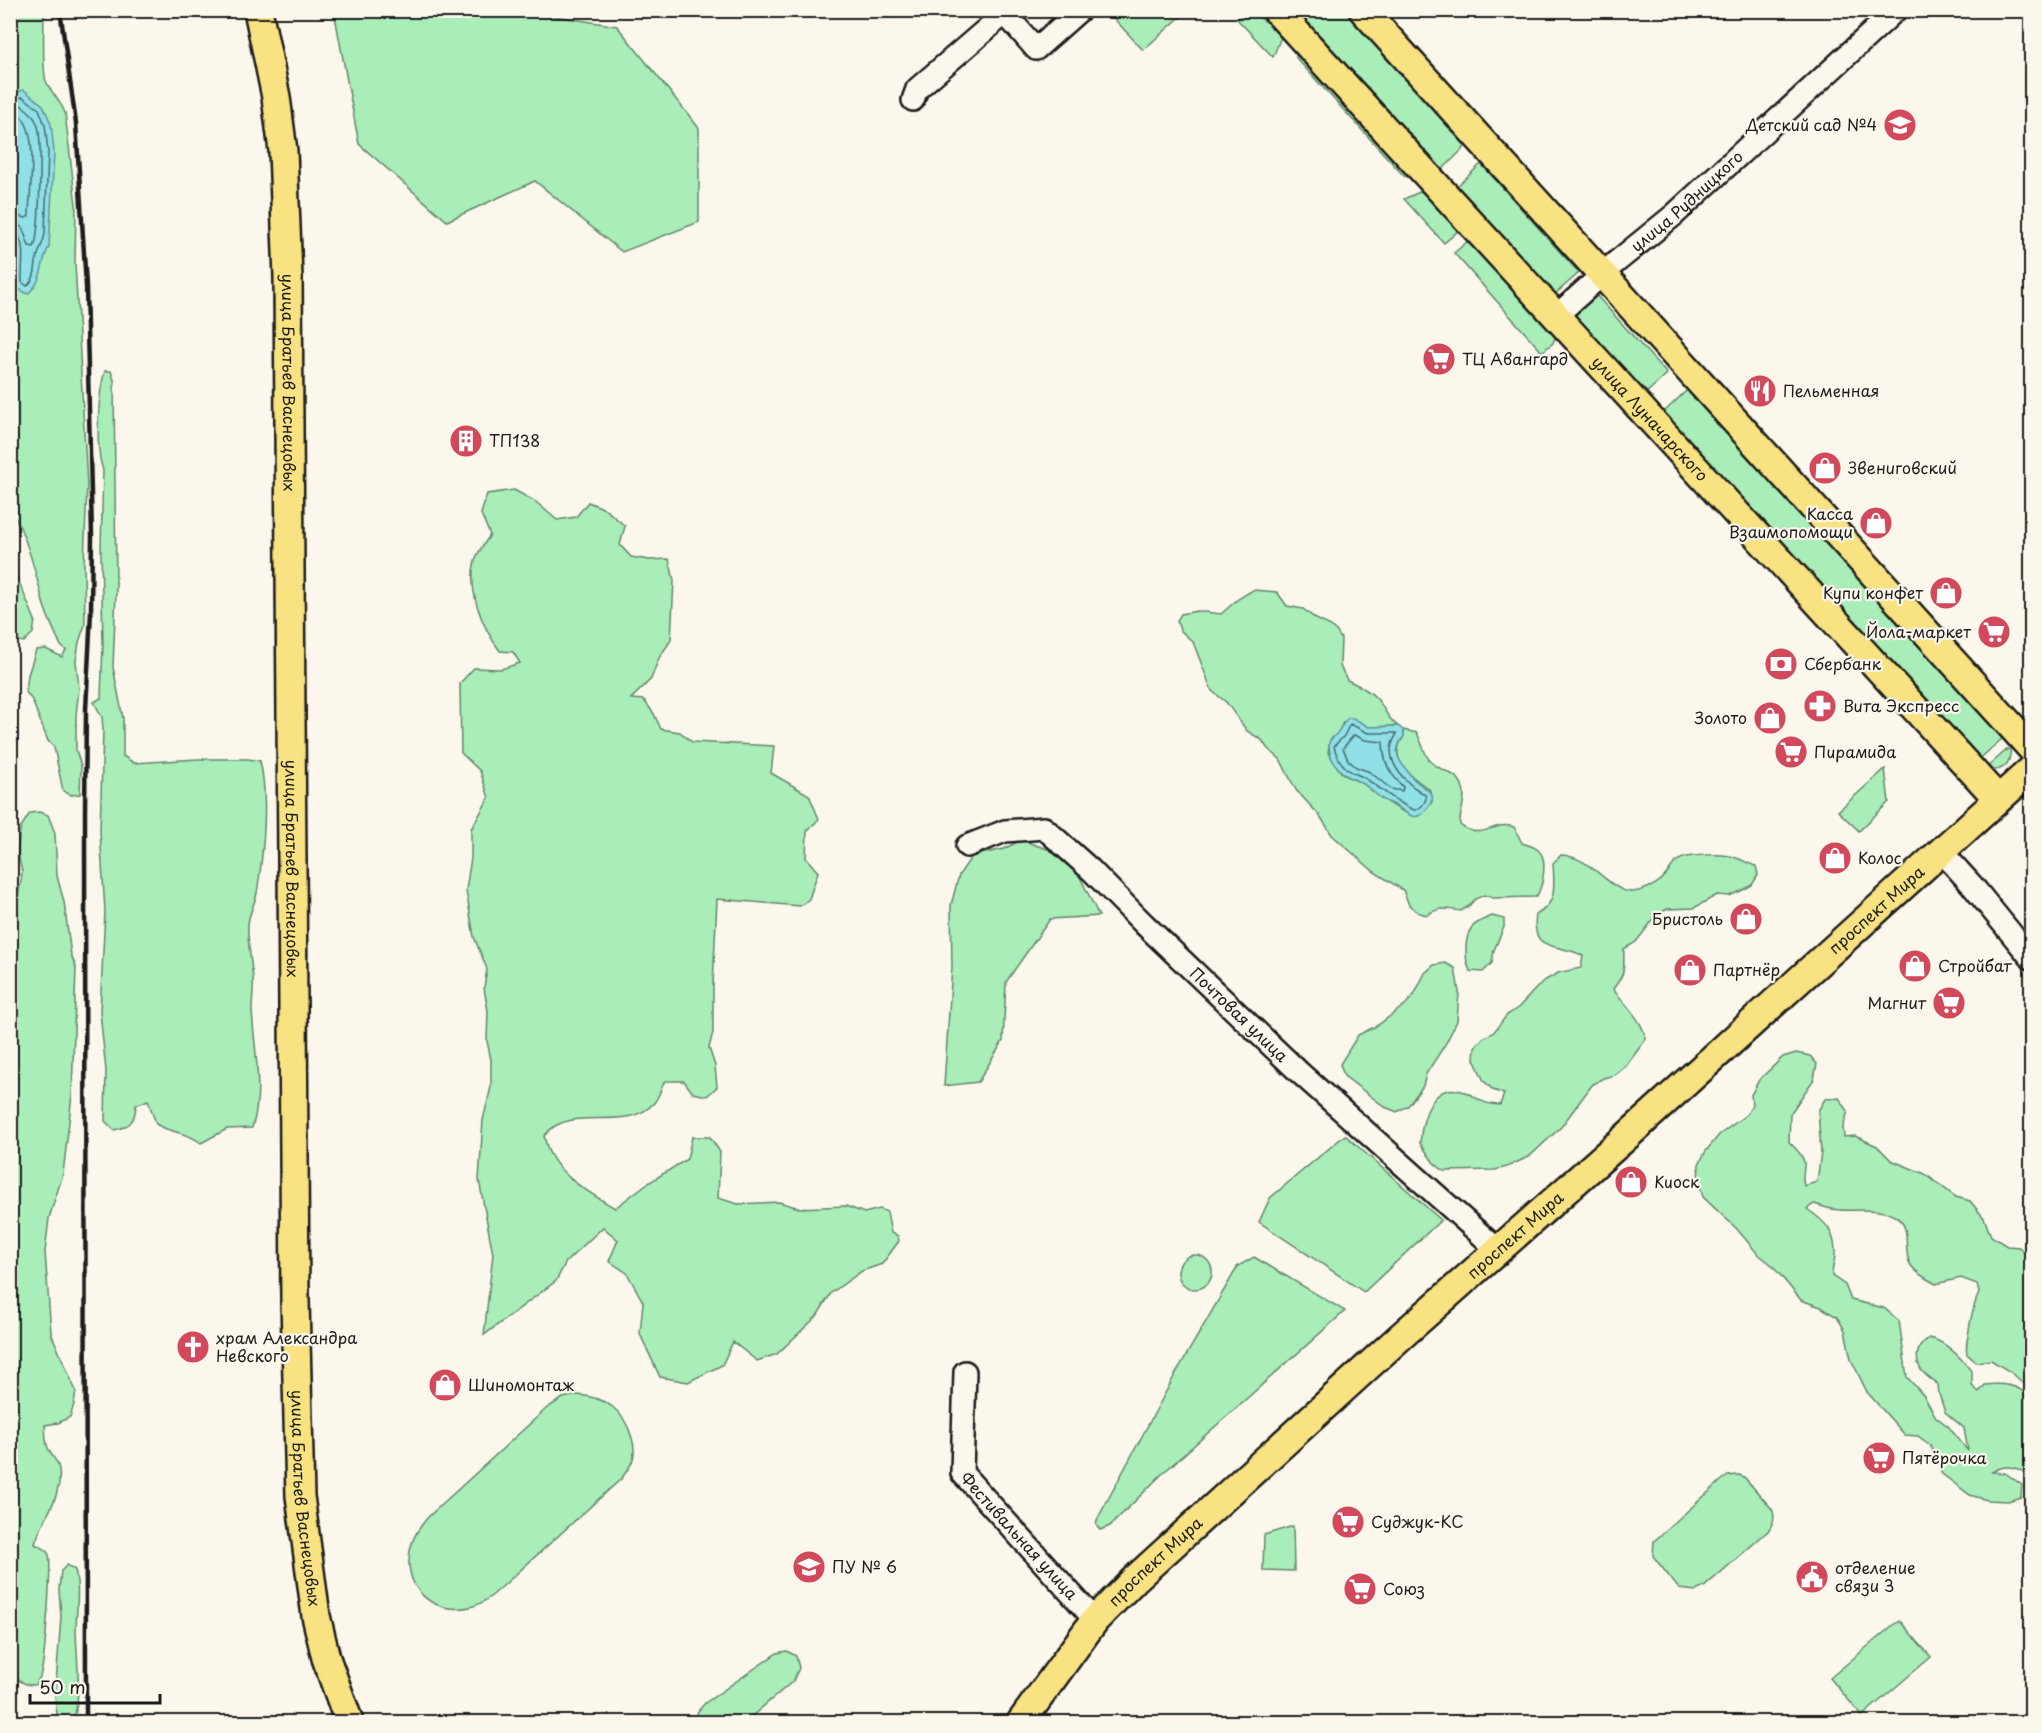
<svg xmlns="http://www.w3.org/2000/svg" width="2042" height="1733" viewBox="0 0 2042 1733" font-family="'Playpen Sans',sans-serif">
	<style>
		.green { fill: #a9eeb9; stroke: #62856a; stroke-width: 1.5 }
		.water { fill: #8fe0e7; stroke: #619296; stroke-width: 1.5 }
		.lines { fill: none; stroke-linecap: round; stroke-linejoin: round }
		.shore { stroke: #4a6a6d; stroke-width: 1.5 }
		.minor-casing { stroke: #1c1c1c; stroke-width: 26 }
		.major-casing { stroke: #1c1c1c; stroke-width: 32 }
		.minor { stroke: #fbf7ec; stroke-width: 21 }
		.major { stroke: #f8e281; stroke-width: 27 }
		.rail { stroke: #1c1c1c; stroke-width: 4.5 }
		.labels { text-anchor: middle; stroke-width: 4.5; stroke-linejoin: round; paint-order: stroke }
		.poi-label { font-size: 16px; fill: #1c1c1c; stroke: #fbf7ec; text-anchor: start }
		.street-label { font-size: 16px; fill: #1c1c1c; stroke: #fbf7ec }
	</style>
	<rect width="100%" height="100%" fill="#fbf7ec"/>
	<filter id="ink" filterUnits="userSpaceOnUse"><feTurbulence type="fractalNoise" baseFrequency=".0167" numOctaves="2"/><feDisplacementMap in="SourceGraphic" scale="12" xChannelSelector="R" yChannelSelector="G"/><feConvolveMatrix kernelMatrix="1 2 1 2 8 2 1 2 1" color-interpolation-filters="sRGB"/></filter>
	<g filter="url(#ink)">
		<g class="green">
			<path d="M10,11h34c0,14 -2,58 2,70 5,12 15,20 19,32l11,92 -1,58 12,222 -3,79 1,61 -6,17 -3,19 3,27 -3,27v35l5,16 -1,28 -9,1 -8,-4 -9,-44 -6,-6 -16,-41 -6,-8 2,-17 8,-25 10,-1 16,8 4,-7 -5,-4c-6,-14 -14,-29 -18,-44 -8,-32 -16,-64 -32,-93z"/>
			<polygon points="334,11 540,11 542,14 617,26 699,128 699,222 622,252 535,181 447,221 359,144"/>
			<polygon points="1107,11 1187,11 1143,50"/>
			<path d="M1247,11h2c11,10 24,11 34,21l-10,25 -36,-38z"/>
			<polygon points="1293,11 1345,11 1467,145 1439,173"/>
			<polygon points="1296,46 1419,180 1404,176 1296,58"/>
			<polygon points="1481,164 1579,273 1554,295 1455,188"/>
			<polygon points="1426,189 1458,225 1456,233 1444,243 1404,199"/>
			<polygon points="1469,240 1556,335 1553,343 1542,352 1454,253"/>
			<polygon points="1588,286 1667,374 1642,397 1564,310"/>
			<path d="M105,371h6l3,9 2,212 -3,75 10,51v38l11,7 64,-4h50l12,2c9,37 3,95 -3,132 -2,10 -8,20 -9,31 -1,18 3,36 5,54 1,11 -1,22 -1,32 2,39 12,80 0,118l-25,1 -26,14c-15,-12 -29,-9 -45,-19l-8,-24 -12,5c-1,16 -6,22 -22,25l-9,-9 1,-50 -6,-59 5,-101 -5,-80 3,-101 -1,-13 -8,-15 7,-4 2,-54 -2,-94 2,-80c-8,-21 -5,-77 2,-99z"/>
			<polygon points="1687,390 2003,738 1976,762 1663,413"/>
			<path d="M514,490l22,12 21,18 19,-3 12,-15 17,7 20,17 -5,19 11,12 18,3 20,-1 5,21 -3,60 -12,18 -8,21 -20,20 13,1 10,14 7,15 19,3 12,10 82,4 -3,27 38,22 10,24 -12,12 -1,27 12,14 -9,27 -9,7 -83,-7 -4,86v47l-4,16 6,18 2,21 -10,9 -14,-3 -9,-12h-19c-4,7 -6,16 -11,22 -23,26 -67,8 -95,21 -6,2 -11,8 -15,12 2,6 3,13 6,18 13,25 42,40 65,54l30,-23 42,-26 5,-22h18l10,15 -2,46 20,6 41,-2 20,6 47,-2 18,7 16,-4 7,3 4,21 7,3 1,5 -17,23 -20,7 -31,22 -14,23 -40,38 -20,7 -24,-19 -11,23 -34,17 -28,-5 -20,-43 3,-32 -16,-29 -18,-12 9,-21 -15,-13 -37,35 -10,19 -72,54 9,-81 -14,-74 4,-60 8,-33v-27l-4,-19 1,-30 -4,-23 3,-19 -13,-32 -8,-47 5,-32v-29l18,-31 -9,-27 -19,-18 -1,-70 14,-15 27,1 19,-6 -7,-11 -13,-1c-18,-24 -33,-61 -25,-91 3,-8 10,-17 15,-25l-9,-21 6,-20z"/>
			<polygon points="11,563 35,620 33,633 24,642 11,639"/>
			<path d="M1253,590l24,2 10,14 16,3 13,10 15,7 6,6 4,7 -1,27 7,14c11,5 22,10 30,19 9,10 9,19 21,27l-29,1 -11,-6 -15,1 -4,10 -9,8 -2,12c4,6 8,14 13,20 7,7 14,7 21,11 15,10 40,34 57,33l13,-14 -2,-12c-19,-14 -44,-29 -26,-54l-1,-6 14,3c5,9 7,22 14,29 10,10 28,10 32,26 4,12 -4,24 -3,37 23,17 33,-5 54,2l8,16c5,2 13,3 17,8 9,8 4,36 -3,46l-43,1 -9,-3 -9,4 -6,7 -8,5c-14,-2 -21,-5 -34,4l-8,-2 -10,-8 -6,-15 -30,-19 -41,-36 -12,-19 -24,-26 -16,-31 -13,-11 -5,-8 -15,-9 -21,-29 -14,-11 -19,-49 -13,-12 -3,-9 4,-7 16,-3 24,3 17,-15z"/>
			<path d="M2010,747c2,18 -8,26 -25,22z"/>
			<polygon points="1885,769 1889,802 1859,831 1838,811"/>
			<path d="M39,812l9,3 7,18 2,43 7,26 7,53 5,12 -4,128 -9,79 -14,44 -4,34 6,81 25,58 -2,13 -4,13 -12,6 -13,2c1,8 0,16 3,23 3,8 10,13 11,21 4,28 -17,50 -24,75 6,3 11,4 14,11 3,9 -4,100 -7,113l-2,9 -5,8c-28,1 -19,-27 -23,-46l-2,6v-711l11,-53 1,-9 -4,-18 1,-18 2,-9 9,-14z"/>
			<polygon points="1021,840 1050,850 1079,875 1099,916 1050,919 1006,982 1003,1041 978,1082 944,1086 952,967 951,905 959,875 972,856 1004,849"/>
			<path d="M1561,855c31,1 49,38 72,37 9,-1 22,-6 29,-13 6,-5 9,-13 15,-18 9,-7 41,-7 53,-5 9,2 17,7 26,10l2,9 -6,10 -11,6 -12,5 -12,-1 -23,13 -27,1 -11,7 -20,26 -12,7c-1,21 3,22 -11,40 12,16 29,30 33,50l-20,27 -11,9 -12,3 -11,7 -31,42 -31,29 -23,11 -12,3 -51,1 -10,-8 -14,-20c2,-24 12,-64 45,-51 14,6 18,13 35,13l4,-11 -11,-4 -9,-9 -10,-22 1,-12 8,-9 10,-5 14,-18 11,-7 24,-26 16,-9 23,-5 2,-12c-23,-14 -53,-1 -47,-41 22,-12 18,-29 17,-52z"/>
			<path d="M1492,916l12,3v8l-10,23 -2,13 -9,9 -13,-1c-4,-9 -4,-14 -4,-24 1,-20 8,-24 26,-31z"/>
			<polygon points="1445,963 1455,968 1459,992 1457,1021 1446,1043 1426,1074 1423,1086 1408,1106 1397,1112 1385,1107 1344,1076 1340,1064 1358,1035 1378,1025 1406,1004 1414,995 1425,973 1434,965"/>
			<path d="M1796,1053l14,3 7,8 -3,15 -24,35 -1,28c5,5 13,11 15,20 1,8 -3,13 0,24l13,-4 4,-30 -3,-41 7,-12 14,-1 9,13 -5,17 1,9 11,-1 22,10 14,14 34,14 31,23 14,4 14,17 7,18 16,10 12,1 12,12v131l-19,-17 -21,-13 -15,2 -9,-8c-2,-12 1,-14 2,-24 2,-14 4,-24 10,-37l-2,-9 -16,-6 -25,6c-10,-5 -20,-11 -26,-20 -8,-16 3,-36 -14,-47 -18,-12 -44,-4 -64,-8 -6,-1 -13,-4 -18,-5l-7,5c18,12 29,23 28,47 -1,7 -3,13 -3,20l13,9 6,15 33,8 15,13 8,56 17,19 12,21 12,9 20,25 -4,-23 -19,-16 -6,-18 -1,-9c-5,-5 -16,-11 -18,-17 -6,-12 -2,-23 9,-30 17,3 33,21 43,34v14l7,6 6,-7c18,-2 40,0 47,19l-1,74c-11,-11 -25,-15 -39,-6l13,1 17,12 -1,12 -13,4 -21,-1 -17,-5 -28,-21 -12,-29 -12,-9 -13,-1 -38,-43 -16,-33 -6,-29 -8,-13 -16,-10 -20,-7 -30,-36 -13,-10 -22,-26 -33,-31 -5,-18 1,-15 7,-13 13,-16 28,-21 5,-9 -1,-10 8,-15 24,-23z"/>
			<polygon points="1345,1135 1441,1220 1364,1292 1259,1222 1270,1198"/>
			<circle cx="1195" cy="1272" r="17"/>
			<polygon points="1254,1257 1345,1311 1163,1473 1110,1526 1100,1530 1096,1525 1098,1518 1176,1373 1238,1266"/>
			<path d="M577,1395c29,2 47,15 55,43 2,7 3,17 0,24 -2,5 -7,11 -10,16l-128,116c-7,6 -15,11 -24,13 -41,9 -71,-24 -58,-64 3,-10 10,-19 17,-27l118,-108 16,-10z"/>
			<path d="M1739,1475l5,2 28,32c4,9 1,14 -4,22l-64,56 -8,4 -17,-2 -26,-33 1,-15 68,-61 6,-4z"/>
			<polygon points="1293,1526 1294,1571 1263,1570 1264,1535"/>
			<path d="M67,1565l8,5c5,19 1,41 1,61 1,31 5,54 -1,85l-9,2 -9,-4 -2,-18 6,-79 -2,-28 2,-18z"/>
			<polygon points="1899,1620 1931,1657 1862,1716 1830,1678"/>
			<polygon points="787,1651 796,1656 799,1668 793,1681 745,1722 695,1722 698,1711 705,1703 777,1653"/>
		</g>
		<g class="water">
			<path d="M24,90l19,15 8,19 3,28 -5,95c-10,19 -4,31 -21,47l-12,-6 1,-37 -7,-37 1,-120z"/>
			<path d="M1348,718h5l16,9 29,-1 5,4 1,6c-9,12 -9,20 1,32 4,5 7,10 12,14 14,11 23,13 7,30 -3,4 -8,5 -12,4 -6,-2 -11,-7 -16,-10 -4,-3 -8,-3 -12,-6 -8,-4 -14,-12 -22,-17 -9,-5 -16,-5 -23,-14 -8,-9 -12,-18 -9,-29 11,-8 10,-15 18,-22z"/>
		</g>
		<g class="lines">
			<g class="shore">
				<path d="M10,99l13,-2 16,12 6,16 3,27 -3,81c-1,10 -6,16 -8,25 -3,10 0,20 -10,28l-5,-4c-1,-16 5,-36 -6,-50l-6,-1"/>
				<path d="M10,106l11,-1c8,6 14,11 17,21 4,15 2,109 -4,121l-5,-1 -7,-19 -12,-4"/>
				<path d="M10,115h9c21,15 10,77 10,101l-3,2 -16,-4"/>
				<path d="M1350,724l18,9h28v3c-12,17 0,36 14,48 5,5 11,7 16,12 1,5 -6,14 -12,14 -17,-7 -32,-21 -48,-31 -7,-5 -14,-5 -21,-12 -5,-5 -10,-14 -11,-21l10,-10z"/>
				<path d="M1354,735l11,5 18,2c1,22 5,29 20,45l-1,4 -11,-2 -21,-17 -14,-5 -8,-7 -5,-12z"/>
			</g>
			<defs>
				<g id="minor">
					<polyline points="1002,10 1036,49 1080,10"/>
					<polyline points="913,100 917,89 1004,14"/>
					<path id="s1" d="M1556,316l59,-53 59,-48 222,-205"/>
					<path id="s2" d="M967,846l38,-15 39,-3 47,42 53,54 156,149 198,177"/>
					<polyline points="1941,851 1971,884 2032,959"/>
					<path id="s3" d="M965,1372l-3,101 133,147"/>
				</g>
				<g id="major">
					<path id="s4" d="M258,10l18,87 7,54 5,126 7,1024 5,195 16,120 10,42 23,64"/>
					<path id="s5" d="M1276,10l722,789"/>
					<polyline points="1363,10 2032,749"/>
					<path id="s6" d="M1021,1722l74,-102 39,-40 265,-242 227,-201 406,-368"/>
				</g>
			</defs>
			<use href="#minor" class="minor-casing"/>
			<use href="#major" class="major-casing"/>
			<use href="#minor" class="minor"/>
			<use href="#major" class="major"/>
			<polyline class="rail" points="60,10 76,123 86,286 92,536 91,611 86,710 85,813 86,1722"/>
		</g>
	</g>
	<defs>
		<symbol id="school-disc" viewBox="-11 -11 22 22"><circle r="9.5" fill="#d1495b" stroke="#fbf7ec"/><path d="M0-5L7-2L0 1L-7-2ZM-4 1L0 2.5L4 1V4Q0 6-4 4Z" fill="#fff"/></symbol>
		<symbol id="supermarket-disc" viewBox="-11 -11 22 22"><circle r="9.5" fill="#d1495b" stroke="#fbf7ec"/><path d="M-6-5.5h2.5l.6 2H6L4.5 2H-2.5L-4.4-4H-6ZM-1.5 3.2a1.3 1.3 0 1 0 .1 0ZM3 3.2a1.3 1.3 0 1 0 .1 0Z" fill="#fff"/></symbol>
		<symbol id="restaurant-disc" viewBox="-11 -11 22 22"><circle r="9.5" fill="#d1495b" stroke="#fbf7ec"/><path d="M-5-6h1v4h1v-4h1v4h1v-4h1v5L-1.5 .5V6h-2V.5L-5-1ZM5-6V6H3V1.5H1.5Q1.5-4 5-6Z" fill="#fff"/></symbol>
		<symbol id="building-disc" viewBox="-11 -11 22 22"><circle r="9.5" fill="#d1495b" stroke="#fbf7ec"/><path d="M-4-6H4V6H1V3H-1V6H-4ZM-2.5-4.3h1.7v1.8h-1.7ZM.8-4.3h1.7v1.8H.8ZM-2.5-1h1.7V.8h-1.7ZM.8-1h1.7V.8H.8Z" fill="#fff"/></symbol>
		<symbol id="shop-disc" viewBox="-11 -11 22 22"><circle r="9.5" fill="#d1495b" stroke="#fbf7ec"/><path d="M-5-2.5h2.3a2.7 3.5 0 0 1 5.4 0H5L5.5 6h-11ZM-1.5-2.5h3a1.5 2.3 0 0 0-3 0Z" fill="#fff"/></symbol>
		<symbol id="bank-disc" viewBox="-11 -11 22 22"><circle r="9.5" fill="#d1495b" stroke="#fbf7ec"/><path d="M-6-4H6V4H-6ZM0-2.3a2.3 2.3 0 1 0 0 4.6a2.3 2.3 0 1 0 0-4.6Z" fill="#fff"/></symbol>
		<symbol id="pharmacy-disc" viewBox="-11 -11 22 22"><circle r="9.5" fill="#d1495b" stroke="#fbf7ec"/><path d="M-2-6h4v4h4v4h-4v4h-4v-4h-4v-4h4Z" fill="#fff"/></symbol>
		<symbol id="church-disc" viewBox="-11 -11 22 22"><circle r="9.5" fill="#d1495b" stroke="#fbf7ec"/><path d="M-1.2-6h2.4v3.5h3.3v2.4h-3.3V6h-2.4V-.1h-3.3v-2.4h3.3Z" fill="#fff"/></symbol>
		<symbol id="university-disc" viewBox="-11 -11 22 22"><circle r="9.5" fill="#d1495b" stroke="#fbf7ec"/><path d="M0-5L7-2L0 1L-7-2ZM-4 1L0 2.5L4 1V4Q0 6-4 4Z" fill="#fff"/></symbol>
		<symbol id="civic-disc" viewBox="-11 -11 22 22"><circle r="9.5" fill="#d1495b" stroke="#fbf7ec"/><path d="M-.6-6.5H3V-4.5H.6V-3L4-1V1h2V6H-6V1h2V-1L-.6-3ZM-1.2 2.5V6h2.4V2.5Z" fill="#fff"/></symbol>
	</defs>
	<g fill-rule="evenodd">
		<use href="#school-disc" x="1881" y="106" width="38" height="38"/>
		<use href="#supermarket-disc" x="1420" y="340" width="38" height="38"/>
		<use href="#restaurant-disc" x="1741" y="372" width="38" height="38"/>
		<use href="#building-disc" x="447" y="422" width="38" height="38"/>
		<use href="#shop-disc" x="1806" y="449" width="38" height="38"/>
		<use href="#shop-disc" x="1857" y="504" width="38" height="38"/>
		<use href="#shop-disc" x="1927" y="574" width="38" height="38"/>
		<use href="#supermarket-disc" x="1975" y="613" width="38" height="38"/>
		<use href="#bank-disc" x="1762" y="645" width="38" height="38"/>
		<use href="#pharmacy-disc" x="1801" y="687" width="38" height="38"/>
		<use href="#shop-disc" x="1751" y="699" width="38" height="38"/>
		<use href="#supermarket-disc" x="1772" y="733" width="38" height="38"/>
		<use href="#shop-disc" x="1816" y="839" width="38" height="38"/>
		<use href="#shop-disc" x="1727" y="900" width="38" height="38"/>
		<use href="#shop-disc" x="1896" y="947" width="38" height="38"/>
		<use href="#shop-disc" x="1671" y="951" width="38" height="38"/>
		<use href="#supermarket-disc" x="1930" y="984" width="38" height="38"/>
		<use href="#shop-disc" x="1612" y="1163" width="38" height="38"/>
		<use href="#church-disc" x="174" y="1328" width="38" height="38"/>
		<use href="#shop-disc" x="426" y="1366" width="38" height="38"/>
		<use href="#supermarket-disc" x="1860" y="1439" width="38" height="38"/>
		<use href="#supermarket-disc" x="1329" y="1503" width="38" height="38"/>
		<use href="#university-disc" x="790" y="1548" width="38" height="38"/>
		<use href="#civic-disc" x="1793" y="1558" width="38" height="38"/>
		<use href="#supermarket-disc" x="1341" y="1570" width="38" height="38"/>
	</g>
	<g class="labels">
		<g class="poi-label">
			<text x="1877" y="131" text-anchor="end">Детский сад №4</text>
			<text x="1462" y="365">ТЦ Авангард</text>
			<text x="1783" y="397">Пельменная</text>
			<text x="489" y="447">ТП138</text>
			<text x="1848" y="474">Звениговский</text>
			<text x="1853" y="520" text-anchor="end">Касса<tspan x="1853" dy="18">Взаимопомощи</tspan></text>
			<text x="1923" y="599" text-anchor="end">Купи конфет</text>
			<text x="1971" y="638" text-anchor="end">Йола-маркет</text>
			<text x="1804" y="670">Сбербанк</text>
			<text x="1843" y="712">Вита Экспресс</text>
			<text x="1747" y="724" text-anchor="end">Золото</text>
			<text x="1814" y="758">Пирамида</text>
			<text x="1858" y="864">Колос</text>
			<text x="1723" y="925" text-anchor="end">Бристоль</text>
			<text x="1938" y="972">Стройбат</text>
			<text x="1713" y="976">Партнёр</text>
			<text x="1926" y="1009" text-anchor="end">Магнит</text>
			<text x="1654" y="1188">Киоск</text>
			<text x="216" y="1344">храм Александра<tspan x="216" dy="18">Невского</tspan></text>
			<text x="468" y="1391">Шиномонтаж</text>
			<text x="1902" y="1464">Пятёрочка</text>
			<text x="1371" y="1528">Суджук-КС</text>
			<text x="832" y="1573">ПУ № 6</text>
			<text x="1835" y="1574">отделение<tspan x="1835" dy="18">связи 3</tspan></text>
			<text x="1383" y="1595">Союз</text>
		</g>
		<g class="street-label">
			<text dy="6" stroke="none"><textPath href="#s1" startOffset="174">улица Рудницкого</textPath></text>
			<text dy="6" stroke="none"><textPath href="#s4" startOffset="375">улица Братьев Васнецовых</textPath></text>
			<text dy="6" stroke="none"><textPath href="#s5" startOffset="554">улица Луначарского</textPath></text>
			<text dy="6" stroke="none"><textPath href="#s4" startOffset="861">улица Братьев Васнецовых</textPath></text>
			<text dy="6" stroke="none"><textPath href="#s6" startOffset="1182">проспект Мира</textPath></text>
			<text dy="6" stroke="none"><textPath href="#s2" startOffset="350">Почтовая улица</textPath></text>
			<text dy="6" stroke="none"><textPath href="#s6" startOffset="696">проспект Мира</textPath></text>
			<text dy="6" stroke="none"><textPath href="#s4" startOffset="1491">улица Братьев Васнецовых</textPath></text>
			<text dy="6" stroke="none"><textPath href="#s3" startOffset="186">Фестивальная улица</textPath></text>
			<text dy="6" stroke="none"><textPath href="#s6" startOffset="210">проспект Мира</textPath></text>
		</g>
	</g>
	<rect width="2042" height="1733" fill="none" stroke="#fbf7ec" stroke-width="36"/>
	<rect x="18" y="18" width="2006" height="1697" fill="none" stroke="#1c1c1c" stroke-width="2" filter="url(#ink)"/>
	<path d="M30 1694v9h130v-9" fill="none" stroke="#1c1c1c" stroke-width="3"/>
	<text x="39" y="1694" font-size="18" fill="#1c1c1c" stroke="#fbf7ec" stroke-width="4.5" paint-order="stroke">50 m</text>
</svg>
